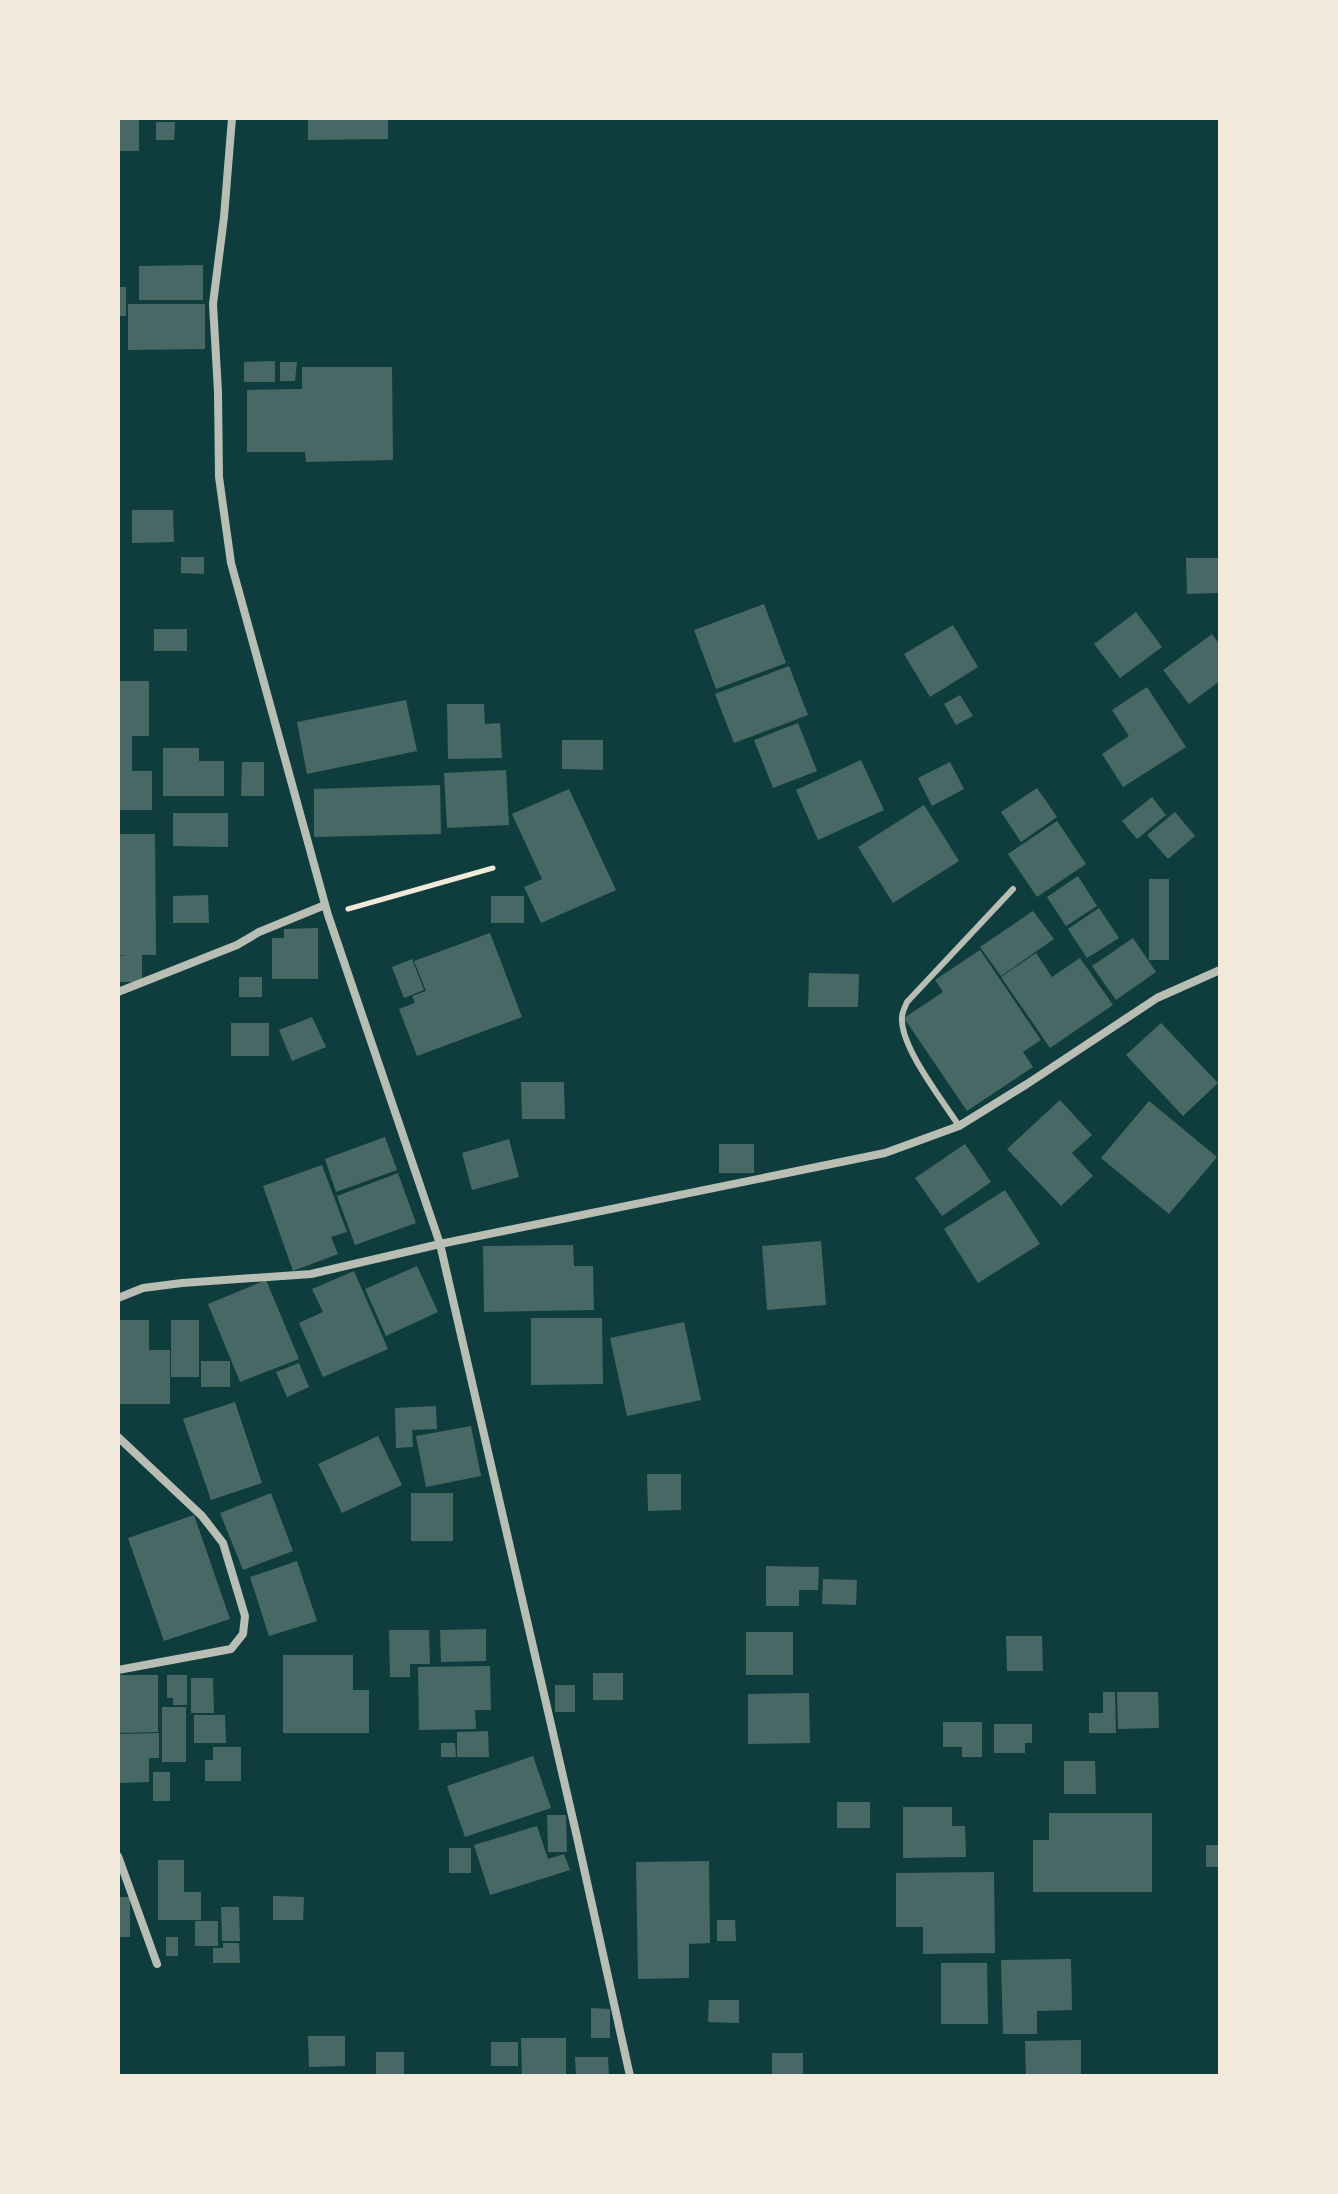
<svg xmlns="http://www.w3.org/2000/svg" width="1338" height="2194" viewBox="0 0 1338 2194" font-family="Helvetica,sans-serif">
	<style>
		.building { fill: #486865 }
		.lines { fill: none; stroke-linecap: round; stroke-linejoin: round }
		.path { stroke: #f1e9da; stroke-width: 5 }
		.service { stroke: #b8beb3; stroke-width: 6 }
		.minor { stroke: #b8beb3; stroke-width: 8 }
	</style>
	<rect width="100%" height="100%" fill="#0f3d3e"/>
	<g class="building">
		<rect x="118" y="118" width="21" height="33"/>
		<polygon points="308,118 388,118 388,139 308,140"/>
		<polygon points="156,122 175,122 174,140 156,140"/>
		<polygon points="203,265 203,300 139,300 139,266"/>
		<rect x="118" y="287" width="8" height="29"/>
		<polygon points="128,304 205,304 205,349 128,350"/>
		<polygon points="275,361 275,382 244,382 244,362"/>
		<polygon points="280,362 297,362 295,381 280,381"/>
		<polygon points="302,367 392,367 393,460 306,462 305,452 247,452 247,390 302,389"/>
		<polygon points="132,510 173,510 174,542 132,543"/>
		<polygon points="181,557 204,557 204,574 181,573"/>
		<polygon points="1186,558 1220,558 1220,593 1187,594"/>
		<polygon points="764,604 786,663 716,689 694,630"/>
		<polygon points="1136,612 1162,647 1120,678 1094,644"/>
		<polygon points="953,625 978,667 930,697 904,654"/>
		<rect x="154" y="629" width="33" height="22"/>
		<polygon points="1212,634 1220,645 1220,681 1189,704 1163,670"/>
		<polygon points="789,666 808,715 734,743 715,694"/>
		<polygon points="118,681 149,681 149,736 132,736 132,771 152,771 152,810 118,810"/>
		<polygon points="1147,687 1186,747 1123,787 1102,754 1129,736 1112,710"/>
		<polygon points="960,695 973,716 956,725 944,704"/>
		<polygon points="406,700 417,751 307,774 297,722"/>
		<polygon points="447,704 484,704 485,724 500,723 502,758 448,759"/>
		<polygon points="798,723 817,771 773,788 754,740"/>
		<polygon points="562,740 603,740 603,770 562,769"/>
		<polygon points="163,748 199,748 199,761 224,761 224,796 163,796"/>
		<polygon points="861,760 884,810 818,840 796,790"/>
		<polygon points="242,762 264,762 264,796 241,796"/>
		<polygon points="950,762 964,789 932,806 918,778"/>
		<polygon points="506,770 509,825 447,828 444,773"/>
		<polygon points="440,785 441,834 314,837 314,789"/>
		<polygon points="1037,788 1057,817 1021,842 1001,812"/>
		<polygon points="569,789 616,890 541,923 524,887 542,879 512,814"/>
		<polygon points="1152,797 1166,815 1137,839 1122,821"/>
		<polygon points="924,805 959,861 893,903 858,847"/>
		<polygon points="1175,812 1195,836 1168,859 1147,835"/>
		<polygon points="173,813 228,813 228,847 173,846"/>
		<polygon points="1057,821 1086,864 1037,897 1008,854"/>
		<polygon points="118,834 155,834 156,955 142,955 142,982 118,982 118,956 126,956 118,955"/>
		<polygon points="1078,876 1097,906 1066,926 1047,897"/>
		<rect x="1149" y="879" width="20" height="81"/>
		<polygon points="208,895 209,923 173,923 173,896"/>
		<rect x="491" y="896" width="33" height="27"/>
		<polygon points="1099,908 1119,938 1087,958 1068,929"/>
		<polygon points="1033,911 1054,939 1001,976 980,947"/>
		<polygon points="318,928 318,979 272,979 272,938 284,938 284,929"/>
		<polygon points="490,933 522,1017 417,1056 399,1009 415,1003 412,996 426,991 414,961"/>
		<polygon points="1133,938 1156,972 1116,1000 1092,966"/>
		<polygon points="980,950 1041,1040 1023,1052 1033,1067 967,1111 904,1018 943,992 935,980"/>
		<polygon points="1036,953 1052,977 1080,958 1113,1005 1050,1048 1001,977"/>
		<polygon points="412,959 424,990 404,998 392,967"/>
		<polygon points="809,973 859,974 858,1007 808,1007"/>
		<rect x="239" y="977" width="23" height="20"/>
		<polygon points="312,1017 326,1047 292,1061 279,1030"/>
		<rect x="231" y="1023" width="38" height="33"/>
		<polygon points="1161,1023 1218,1083 1183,1116 1126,1055"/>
		<polygon points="521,1082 564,1082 565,1119 522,1119"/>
		<polygon points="1060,1100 1092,1135 1072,1153 1093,1176 1061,1206 1007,1149"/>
		<polygon points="1149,1101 1217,1157 1169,1214 1101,1158"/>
		<polygon points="385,1137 397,1170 336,1192 325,1159"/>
		<polygon points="509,1139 519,1177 472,1190 462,1153"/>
		<rect x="719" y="1144" width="35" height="29"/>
		<polygon points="965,1144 991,1182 942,1216 915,1178"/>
		<polygon points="322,1165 347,1232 331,1237 338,1254 293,1271 263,1186"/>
		<polygon points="398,1173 416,1223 355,1245 337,1196"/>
		<polygon points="1005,1190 1040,1244 978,1283 944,1229"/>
		<polygon points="821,1241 826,1305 767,1310 762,1246"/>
		<polygon points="573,1245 574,1266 593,1266 594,1310 484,1312 483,1246"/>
		<polygon points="417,1266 438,1312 386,1336 365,1289"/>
		<polygon points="354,1271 388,1349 323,1377 299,1323 323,1312 312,1289"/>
		<polygon points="266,1280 299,1359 240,1382 208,1304"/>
		<polygon points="531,1318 602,1318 603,1384 531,1385"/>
		<polygon points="118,1320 149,1320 149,1350 170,1350 170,1404 118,1404"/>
		<rect x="171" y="1320" width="28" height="57"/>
		<polygon points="684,1322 701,1400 627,1416 610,1338"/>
		<rect x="201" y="1361" width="29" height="26"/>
		<polygon points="299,1363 309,1387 287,1397 276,1372"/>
		<polygon points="235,1402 262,1483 211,1500 183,1419"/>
		<polygon points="436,1406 437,1429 412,1430 413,1447 396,1448 395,1408"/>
		<polygon points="471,1426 481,1476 426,1487 416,1436"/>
		<polygon points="378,1436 402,1485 342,1513 318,1464"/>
		<polygon points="647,1474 681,1474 681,1510 648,1511"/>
		<polygon points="271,1493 293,1551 243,1570 220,1513"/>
		<rect x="411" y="1493" width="42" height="48"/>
		<polygon points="194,1515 230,1619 164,1641 128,1538"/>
		<polygon points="297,1561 317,1621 269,1636 250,1577"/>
		<polygon points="766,1566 819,1567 818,1590 799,1590 799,1606 766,1606"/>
		<polygon points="823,1579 857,1580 856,1605 822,1604"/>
		<polygon points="486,1629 486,1661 441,1662 440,1630"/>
		<polygon points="389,1630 429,1630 430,1664 410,1664 410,1677 390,1677"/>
		<rect x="746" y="1632" width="47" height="43"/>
		<polygon points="1006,1636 1042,1636 1043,1671 1007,1671"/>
		<polygon points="283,1655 353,1655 353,1690 369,1690 369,1733 283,1733"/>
		<polygon points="490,1666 491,1710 475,1710 476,1729 419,1730 418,1667"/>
		<rect x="593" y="1673" width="30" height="27"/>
		<polygon points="118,1675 158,1675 158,1732 118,1733"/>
		<polygon points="167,1675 187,1675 187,1705 173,1705 173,1698 167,1698"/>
		<polygon points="191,1678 213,1678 214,1713 191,1713"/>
		<rect x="555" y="1685" width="20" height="27"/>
		<polygon points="1103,1692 1115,1692 1116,1733 1089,1733 1089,1713 1103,1713"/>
		<polygon points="1117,1692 1158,1692 1159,1728 1118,1729"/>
		<polygon points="809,1693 810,1743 748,1744 748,1694"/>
		<rect x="162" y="1707" width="24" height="55"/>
		<polygon points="194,1715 225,1715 226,1743 194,1743"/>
		<polygon points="943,1722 982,1722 982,1757 962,1757 962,1747 943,1747"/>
		<polygon points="994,1724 1032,1724 1032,1743 1025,1743 1025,1753 994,1753"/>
		<polygon points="488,1731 489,1757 457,1757 457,1732"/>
		<polygon points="159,1733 159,1758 149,1758 149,1782 118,1783 118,1734"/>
		<polygon points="441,1743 455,1743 456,1757 441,1757"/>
		<polygon points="213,1747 241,1747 241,1781 205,1781 205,1760 213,1760"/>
		<polygon points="533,1756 551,1808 465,1837 447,1786"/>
		<polygon points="1064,1761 1095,1761 1096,1794 1064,1794"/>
		<rect x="153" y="1772" width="17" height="29"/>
		<rect x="837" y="1802" width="33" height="26"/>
		<polygon points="903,1807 952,1807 952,1826 965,1826 966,1857 903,1858"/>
		<polygon points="1049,1813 1152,1813 1152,1892 1033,1892 1033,1840 1049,1840"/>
		<polygon points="547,1815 566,1815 567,1852 548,1852"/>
		<polygon points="537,1826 548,1859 564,1854 570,1870 490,1895 474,1845"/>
		<rect x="1206" y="1845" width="14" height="22"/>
		<rect x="449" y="1848" width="22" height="25"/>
		<polygon points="158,1860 184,1860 184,1892 201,1892 201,1920 158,1920"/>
		<polygon points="709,1861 710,1943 689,1944 689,1978 638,1979 636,1862"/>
		<polygon points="994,1872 995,1953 923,1954 923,1927 896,1927 896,1873"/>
		<polygon points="273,1896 304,1897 303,1920 273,1920"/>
		<rect x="118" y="1897" width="12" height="40"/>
		<polygon points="221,1907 239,1907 240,1941 222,1941"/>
		<polygon points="717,1920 735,1920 736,1941 717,1941"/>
		<rect x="195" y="1921" width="23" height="25"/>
		<rect x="166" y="1937" width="12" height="19"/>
		<polygon points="223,1943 239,1943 240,1963 213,1963 213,1948 223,1948"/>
		<polygon points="1071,1959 1072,2010 1037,2011 1037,2034 1003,2034 1001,1960"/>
		<polygon points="941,1963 987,1963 988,2024 941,2024"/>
		<polygon points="709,2000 739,2000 739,2023 708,2022"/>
		<polygon points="591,2008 610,2009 610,2038 591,2038"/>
		<polygon points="308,2036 345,2036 345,2066 309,2067"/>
		<polygon points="521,2038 566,2038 566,2076 522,2076"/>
		<polygon points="1081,2040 1081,2076 1026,2076 1025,2041"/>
		<rect x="491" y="2042" width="27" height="24"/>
		<rect x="376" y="2052" width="28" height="24"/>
		<rect x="772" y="2053" width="31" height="23"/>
		<polygon points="575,2057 608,2057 609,2076 576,2076"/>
	</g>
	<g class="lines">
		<polyline class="path" points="348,909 493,868"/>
		<path class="service" d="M959,1126c-16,-25 -57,-77 -57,-106 -1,-6 3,-13 5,-18l106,-113"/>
		<g class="minor">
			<polyline points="232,118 224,217 213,304 218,392 219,477 231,563 328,915 440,1244 577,1837 630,2076"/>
			<polyline points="118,992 237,945 259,932 325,905"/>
			<polyline points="118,1298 143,1288 182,1283 311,1274 440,1244 885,1153 959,1126 1027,1084 1157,998 1220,970"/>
			<polyline points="118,1437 202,1516 223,1543 245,1616 243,1634 231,1649 118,1670"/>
			<polyline points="118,1856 157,1964"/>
		</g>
	</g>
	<rect width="1338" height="2194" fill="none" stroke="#f1e9da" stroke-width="240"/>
</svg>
